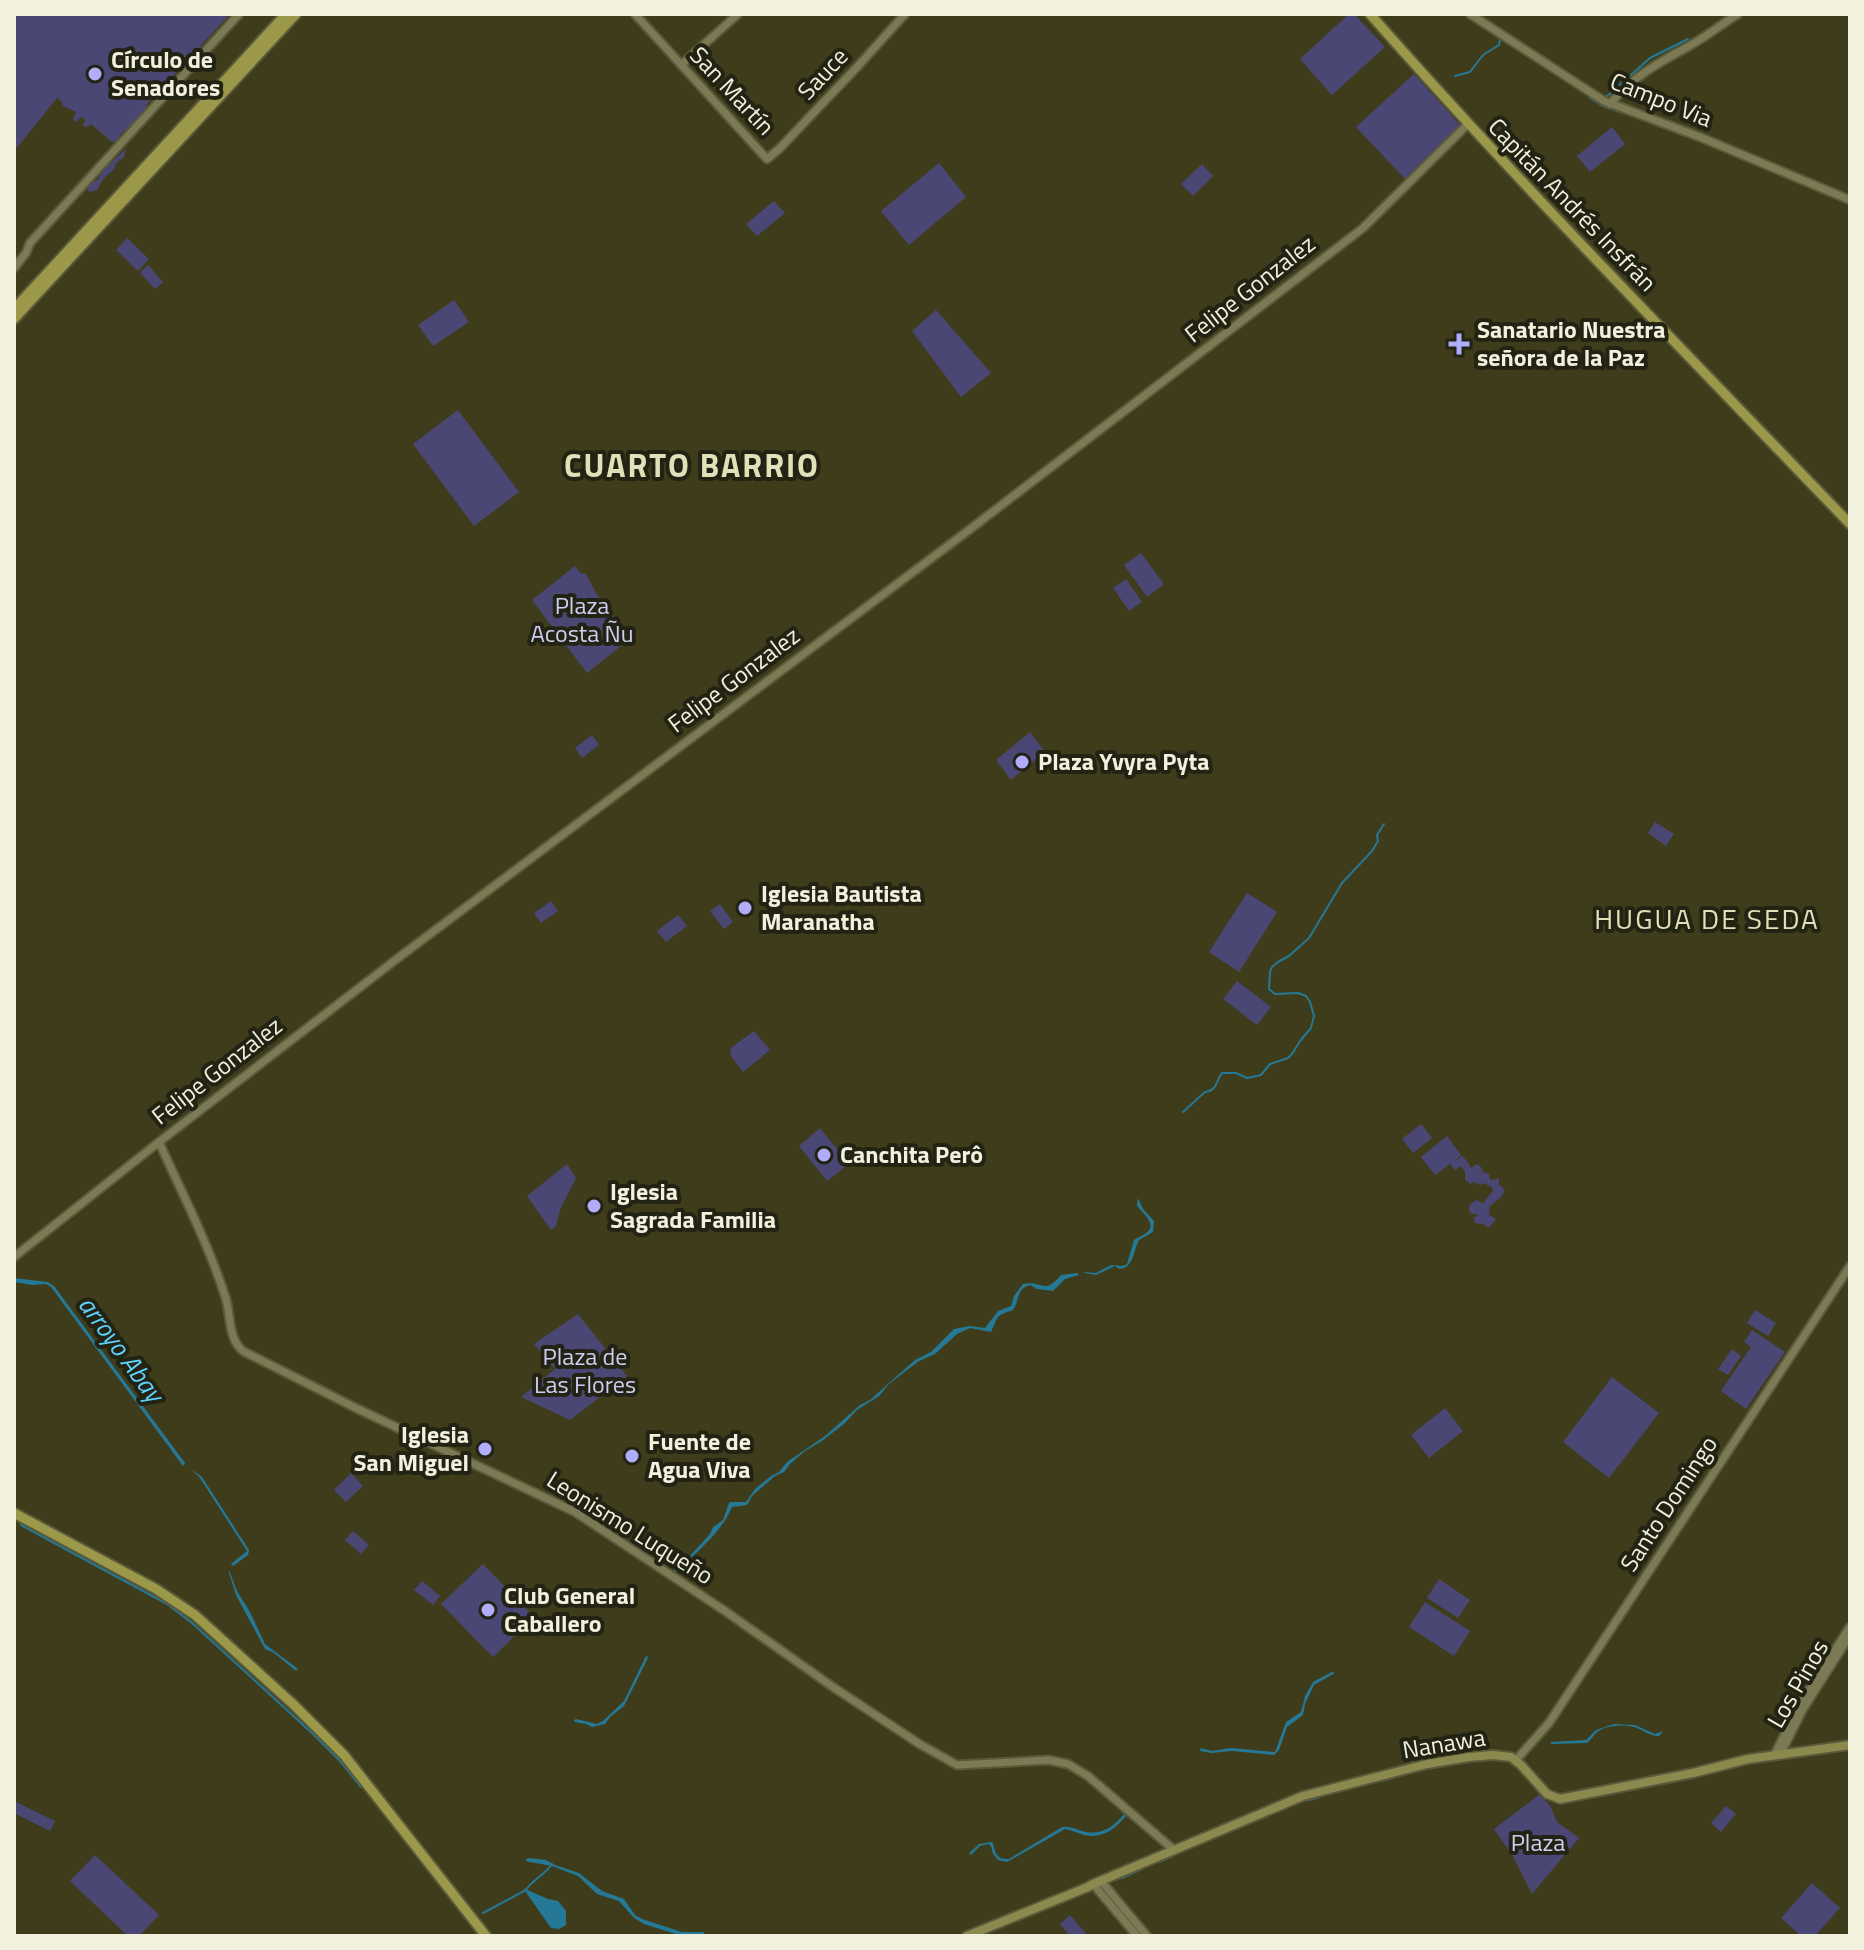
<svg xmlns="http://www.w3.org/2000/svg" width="1864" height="1950" viewBox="0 0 1864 1950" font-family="'Titillium Web',sans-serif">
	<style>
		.green { fill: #4a4775 }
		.water { fill: #257997 }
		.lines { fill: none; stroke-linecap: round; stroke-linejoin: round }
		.stream { stroke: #257997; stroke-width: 2 }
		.tertiary-casing { stroke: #5a593a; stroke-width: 11 }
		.secondary-casing { stroke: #5a593a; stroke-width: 12 }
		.primary-casing { stroke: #5a593a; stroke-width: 13 }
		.tertiary { stroke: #7b7a55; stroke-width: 7 }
		.secondary { stroke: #8c894f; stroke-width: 8 }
		.primary { stroke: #9c9849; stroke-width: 9 }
		.poi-dot { fill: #b1adfa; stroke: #232314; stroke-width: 3 }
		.labels { text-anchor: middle; stroke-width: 8; stroke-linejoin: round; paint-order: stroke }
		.poi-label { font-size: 24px; font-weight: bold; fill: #f1f1dd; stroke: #232314; text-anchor: start }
		.street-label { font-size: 24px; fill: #f1f1dd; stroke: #232314 }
		.park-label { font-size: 24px; fill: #cfcef1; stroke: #232314 }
		.water-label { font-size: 26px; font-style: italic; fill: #5ed2fd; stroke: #232314 }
		.quarter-label { font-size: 28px; letter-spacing: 2px; fill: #e1e0b8; stroke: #232314 }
		.district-label { font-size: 32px; font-weight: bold; letter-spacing: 2px; fill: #e1e0b8; stroke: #232314 }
	</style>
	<rect width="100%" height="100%" fill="#3e3c1a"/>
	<g class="green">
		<polygon points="14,14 230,14 147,104 148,110 121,134 116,141 112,142 91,124 87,127 83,126 85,120 82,117 75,122 73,119 76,112 63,106 62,102 57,98 15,150"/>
		<polygon points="1349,14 1354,14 1385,47 1332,95 1300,59"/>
		<polygon points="1414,74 1460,125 1405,179 1356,127"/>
		<polygon points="1612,127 1625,144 1590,172 1577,156"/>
		<polygon points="126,149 124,157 115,164 115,168 103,179 97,190 89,192 87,188 89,184 97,180 104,169"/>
		<polygon points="939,163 966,197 909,245 881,211"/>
		<polygon points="1202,164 1213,176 1193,196 1181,184"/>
		<polygon points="774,201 785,213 757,236 746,224"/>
		<polygon points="127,238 149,259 138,271 116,250"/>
		<polygon points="148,265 163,282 155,289 140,273"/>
		<polygon points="454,300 469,322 433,346 418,325"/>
		<polygon points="936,310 991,373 961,397 912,331"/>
		<polygon points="458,410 519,492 474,526 413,444"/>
		<polygon points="1141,553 1164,584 1147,597 1124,565"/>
		<polygon points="575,566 581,574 585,573 598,596 631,638 587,673 532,600"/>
		<polygon points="1126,579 1142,602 1129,611 1113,588"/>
		<polygon points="1030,732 1045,752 1011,780 996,760"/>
		<polygon points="592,735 599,745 582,758 575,748"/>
		<polygon points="1655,822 1674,834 1666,846 1648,833"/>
		<polygon points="1247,893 1277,912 1239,972 1209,952"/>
		<polygon points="551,901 558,911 541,923 534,913"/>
		<polygon points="720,904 733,922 724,929 710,911"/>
		<polygon points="678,915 687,926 666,942 657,931"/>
		<polygon points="1237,981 1271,1007 1257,1025 1223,999"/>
		<polygon points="754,1031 770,1050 743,1072 731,1056 730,1051 732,1047"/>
		<polygon points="1421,1124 1432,1138 1413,1153 1402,1139"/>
		<polygon points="820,1128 849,1164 827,1181 799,1146"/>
		<polygon points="1447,1136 1461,1155 1454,1161 1462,1156 1467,1161 1471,1168 1477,1164 1481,1167 1483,1172 1489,1174 1490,1180 1499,1179 1499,1184 1505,1190 1501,1197 1490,1206 1489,1215 1496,1219 1489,1228 1483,1224 1475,1223 1474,1218 1478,1214 1472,1214 1469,1211 1469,1205 1476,1200 1483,1203 1493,1191 1492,1187 1483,1183 1480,1185 1474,1182 1470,1184 1465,1180 1465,1172 1461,1166 1455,1170 1450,1164 1435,1175 1421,1157"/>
		<polygon points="567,1164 576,1178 560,1210 556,1226 551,1230 527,1196"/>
		<polygon points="1755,1310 1776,1323 1768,1336 1747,1323"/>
		<polygon points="578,1314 627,1376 570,1420 521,1397 555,1369 534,1344"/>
		<polygon points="1752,1330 1785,1352 1746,1409 1721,1391 1751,1347 1744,1342"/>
		<polygon points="1732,1349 1741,1356 1728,1375 1718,1369"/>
		<polygon points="1612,1377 1659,1413 1609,1478 1563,1442"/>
		<polygon points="1445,1408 1463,1431 1429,1458 1411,1435"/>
		<polygon points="351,1473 363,1486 346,1502 334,1490"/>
		<polygon points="353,1531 369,1545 361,1554 345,1540"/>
		<polygon points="483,1564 534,1617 493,1657 441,1604"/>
		<polygon points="1439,1579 1470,1600 1458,1618 1427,1598"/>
		<polygon points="422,1581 440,1596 433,1605 414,1590"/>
		<polygon points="1425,1602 1470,1631 1454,1656 1409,1627"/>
		<polygon points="1539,1795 1550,1805 1557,1822 1579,1838 1532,1894 1514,1858 1494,1829"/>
		<polygon points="14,1801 55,1821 50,1831 14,1813"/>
		<polygon points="1726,1806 1736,1814 1721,1832 1711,1823"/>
		<polygon points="95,1855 159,1915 139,1936 128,1936 70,1881"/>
		<polygon points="1812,1883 1840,1908 1815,1936 1801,1936 1781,1918"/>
		<polygon points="1070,1915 1088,1936 1070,1936 1060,1924"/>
	</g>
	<g class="water">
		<path d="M1138,1198l5,11 11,12 -1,11 -14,8c-6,11 -5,28 -20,29l-4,-3 -19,9 -11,-2 -1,-1 12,1 15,-8 11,1 5,-2 7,-24c4,-3 9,-4 12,-7 12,-8 -3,-20 -9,-27z"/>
		<path d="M1077,1273l2,2 -14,4 -12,12 -16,-2 -7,-4c-14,4 -10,15 -17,25 -19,7 -13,4 -22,22l-21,-4 -13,6 -22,20 -16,7 -30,23 -10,12 -22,14 -13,14 -22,17 -17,10 -15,13 -6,8 -9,4 -23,20 -5,9 -15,2c-10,24 -32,42 -51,61l-5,4 -3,-1 15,-13 22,-24 3,-7 10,-7 6,-17 2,-1h15l9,-13 16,-13 8,-4 8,-10 38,-26 35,-31 10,-5 45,-40 16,-8 23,-23 16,-3 15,2 13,-17 13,-5 3,-10 9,-12c21,-4 20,12 38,-9z"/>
		<polygon points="14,1278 48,1282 54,1286 185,1463 183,1466 51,1287 46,1284 32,1285 14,1282"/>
		<polygon points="191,1469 202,1477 249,1550 248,1555 233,1566 231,1564 247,1551 200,1478"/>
		<polygon points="229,1570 237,1591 250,1612 265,1644 298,1669 296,1671 274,1653 265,1649 236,1595 229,1573"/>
		<polygon points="646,1656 648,1657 647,1660 624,1706 610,1717 605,1724 592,1727 586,1724 575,1722 574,1720 576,1719 597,1724 603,1721 624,1701"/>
		<polygon points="1332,1672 1335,1673 1314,1685 1305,1704 1303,1715 1287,1727 1279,1750 1274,1755 1232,1751 1211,1753 1200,1751 1201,1748 1212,1751 1231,1748 1275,1752 1286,1722 1301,1712 1305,1696 1313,1682"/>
		<path d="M1614,1724l21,1 20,9 8,-3 -4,5c-10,0 -15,-6 -25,-9 -10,-3 -30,-2 -38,6 -3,3 -5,7 -9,10l-36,1v-2l35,-2 10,-10z"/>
		<path d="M1124,1814l2,2c-11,13 -23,23 -42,19 -7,-2 -13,-5 -19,-6l-58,33 -9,-2 -5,-6 -2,-8 -3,-2 -8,2 -9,9 -2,-2 10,-9 12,-2 2,1c2,10 4,17 16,16l53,-32c8,-1 13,2 20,4 18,5 31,-3 42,-17z"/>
		<polygon points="528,1858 546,1860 555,1865 579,1873 602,1891 624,1899 635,1915 642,1919 682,1932 704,1932 704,1936 682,1936 644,1924 634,1918 619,1901 597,1894 578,1876 552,1866 525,1861"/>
		<polygon points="523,1888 548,1899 558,1901 566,1911 566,1925 559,1929 551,1928"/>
	</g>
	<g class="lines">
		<g class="stream">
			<polyline points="1455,76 1470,72 1483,55 1499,45 1500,39"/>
			<polyline points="1590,98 1603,106 1647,121"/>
			<polyline points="1605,98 1650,58 1688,39"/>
			<polyline points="1818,191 1850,204"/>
			<path d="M1183,1112l22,-20c12,-1 11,-11 17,-19h14l11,5 14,-3 9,-11 18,-6 4,-4 8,-13 11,-13 3,-12 -4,-14 -4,-6 -8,-3 -23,1 -6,-5 1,-17 2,-5 6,-5 11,-6 20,-18 33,-55 30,-32 6,-10 -1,-6 7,-11"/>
			<polyline points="21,1525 167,1604 192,1623 313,1734 340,1761 361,1787"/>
			<polyline points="1382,1781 1399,1776"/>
			<polyline points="1309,1800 1319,1797"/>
			<polyline points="1159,1862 1173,1856"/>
			<polyline points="1122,1878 1142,1869"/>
			<path d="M483,1913l43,-23c7,-11 19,-15 26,-26"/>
		</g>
		<defs>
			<g id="tertiary">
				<polyline points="635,14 767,159 780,148 858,66 905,14"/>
				<polyline points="1470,14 1604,101 1700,137 1850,200"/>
				<polyline points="681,65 738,14"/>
				<path d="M1610,104c22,-27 50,-42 81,-59 16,-9 31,-21 47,-31"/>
				<polyline points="14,268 26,253 30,243 239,14"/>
				<path d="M159,1142c23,51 50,103 67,157 5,17 2,40 17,52l115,58 217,103 150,99 108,76 88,58 36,20 92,-5 19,4 20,12 86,74"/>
				<polyline points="14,1257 159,1142 398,958 969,530 1363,228 1468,124"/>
				<polyline points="1781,1753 1803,1709 1850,1635"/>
				<polyline points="1775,1754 1798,1707 1850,1627"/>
				<polyline points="1516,1760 1549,1723 1850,1266"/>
				<polyline points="1101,1881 1147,1936"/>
				<polyline points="1093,1884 1137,1936"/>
			</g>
			<polyline id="secondary" points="967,1936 1088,1887 1093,1884 1303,1796 1427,1764 1469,1757 1493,1755 1511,1757 1521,1765 1547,1794 1560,1799 1693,1773 1748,1759 1850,1745"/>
			<g id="primary">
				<path d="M1370,14c154,175 318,341 480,510"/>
				<polyline points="14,309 286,14"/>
				<polyline points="14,319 296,14"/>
				<polyline points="14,1513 156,1589 195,1615 294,1705 344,1755 486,1936"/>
			</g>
		</defs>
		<use href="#tertiary" class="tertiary-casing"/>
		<use href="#secondary" class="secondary-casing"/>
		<use href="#primary" class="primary-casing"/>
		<use href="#tertiary" class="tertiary"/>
		<use href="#secondary" class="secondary"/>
		<use href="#primary" class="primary"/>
	</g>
	<g class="poi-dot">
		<circle cx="95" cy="74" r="8"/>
		<path d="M1455 332h8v8h8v8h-8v8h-8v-8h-8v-8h8z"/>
		<circle cx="1022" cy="762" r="8"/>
		<circle cx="745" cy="908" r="8"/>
		<circle cx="824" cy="1155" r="8"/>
		<circle cx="594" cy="1206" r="8"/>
		<circle cx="485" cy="1449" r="8"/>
		<circle cx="632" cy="1456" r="8"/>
		<circle cx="488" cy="1610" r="8"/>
	</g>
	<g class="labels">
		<g class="poi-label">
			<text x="111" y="68">Círculo de<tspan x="111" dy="28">Senadores</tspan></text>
			<text x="1477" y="338">Sanatario Nuestra<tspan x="1477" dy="28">señora de la Paz</tspan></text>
			<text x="1038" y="770">Plaza Yvyra Pyta</text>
			<text x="761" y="902">Iglesia Bautista<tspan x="761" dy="28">Maranatha</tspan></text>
			<text x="840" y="1163">Canchita Perô</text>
			<text x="610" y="1200">Iglesia<tspan x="610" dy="28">Sagrada Familia</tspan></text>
			<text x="469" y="1443" text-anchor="end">Iglesia<tspan x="469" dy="28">San Miguel</tspan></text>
			<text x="648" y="1450">Fuente de<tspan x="648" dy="28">Agua Viva</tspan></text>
			<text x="504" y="1604">Club General<tspan x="504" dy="28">Caballero</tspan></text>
		</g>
		<g class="street-label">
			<text transform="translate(823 74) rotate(-47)" y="8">Sauce</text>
			<text transform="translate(732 91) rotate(47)" y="8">San Martín</text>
			<text transform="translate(1661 100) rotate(22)" y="8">Campo Via</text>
			<text transform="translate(1572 205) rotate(46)" y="8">Capitán Andrés Insfrán</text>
			<text transform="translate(1250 289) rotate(-38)" y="8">Felipe Gonzalez</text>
			<text transform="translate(734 680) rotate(-37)" y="8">Felipe Gonzalez</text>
			<text transform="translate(217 1071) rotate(-38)" y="8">Felipe Gonzalez</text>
			<text transform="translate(1669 1504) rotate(-57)" y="8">Santo Domingo</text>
			<text transform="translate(630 1528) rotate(32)" y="8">Leonismo Luqueño</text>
			<text transform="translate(1798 1684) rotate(-60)" y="8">Los Pinos</text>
			<text transform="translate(1444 1744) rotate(-9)" y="8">Nanawa</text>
		</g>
		<g class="park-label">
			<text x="582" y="614">Plaza<tspan x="582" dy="28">Acosta Ñu</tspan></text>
			<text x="585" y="1365">Plaza de<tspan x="585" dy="28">Las Flores</tspan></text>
			<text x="1538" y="1851">Plaza</text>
		</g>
		<g class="water-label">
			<text transform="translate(121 1349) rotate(54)" y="9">arroyo Abay</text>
		</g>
		<g class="quarter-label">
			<text x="1707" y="929">HUGUA DE SEDA</text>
		</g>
		<g class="district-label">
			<text x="692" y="477">CUARTO BARRIO</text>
		</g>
	</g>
	<rect width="1864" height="1950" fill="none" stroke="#f1f1dd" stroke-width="32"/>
</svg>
